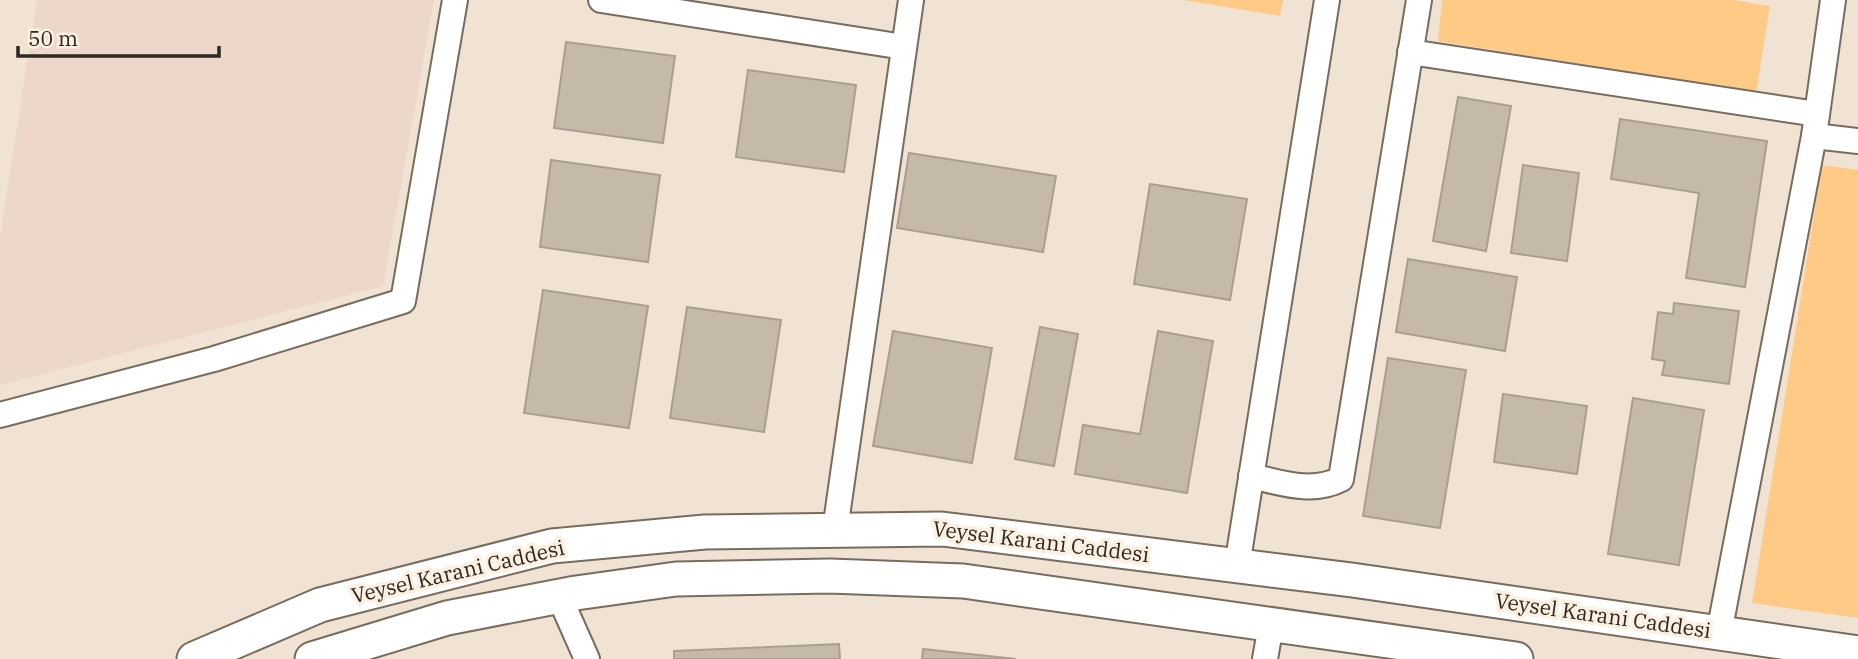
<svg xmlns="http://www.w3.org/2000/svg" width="1858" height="659" viewBox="0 0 1858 659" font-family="'IBM Plex Serif',serif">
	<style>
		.commercial { fill: #edd6ca }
		.park { fill: #ffca85 }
		.building { fill: #c5b9aa; stroke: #ab9e90; stroke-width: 2 }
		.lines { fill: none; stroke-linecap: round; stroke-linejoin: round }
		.street-casing { stroke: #776c5e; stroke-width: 28 }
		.secondary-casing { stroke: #776c5e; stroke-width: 37 }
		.street { stroke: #fff; stroke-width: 24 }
		.secondary { stroke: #fff; stroke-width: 33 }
		.labels { text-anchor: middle; stroke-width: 7; stroke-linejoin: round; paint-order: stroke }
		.street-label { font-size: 21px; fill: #2d2822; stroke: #fdf0e0 }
	</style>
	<rect width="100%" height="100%" fill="#f0e3d3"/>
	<polygon class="commercial" points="37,0 434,0 383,286 0,385 0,237"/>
	<g class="park">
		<polygon points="1183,0 1283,0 1280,16"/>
		<polygon points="1442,0 1733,0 1770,6 1756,93 1438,41"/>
		<polygon points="1822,165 1858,170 1858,618 1752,603"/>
	</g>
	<g class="building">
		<polygon points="566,42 675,56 663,143 554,128"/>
		<polygon points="748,70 856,85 844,172 736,157"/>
		<polygon points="1458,97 1511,106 1486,251 1433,241"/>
		<polygon points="1620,119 1767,141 1745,287 1686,278 1699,193 1611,179"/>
		<polygon points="909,153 1056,176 1043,252 897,228"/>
		<polygon points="551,160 660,175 648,262 540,247"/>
		<polygon points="1523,165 1579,173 1567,261 1511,253"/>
		<polygon points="1150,184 1247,199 1230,300 1134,284"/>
		<polygon points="1408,259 1517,277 1505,351 1396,332"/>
		<polygon points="543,290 648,306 629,428 524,413"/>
		<polygon points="1674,303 1739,311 1729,384 1662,375 1665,361 1652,359 1658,312 1673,314"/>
		<polygon points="687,307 781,320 764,432 670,418"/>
		<polygon points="1040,327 1078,334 1054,466 1015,459"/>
		<polygon points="893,331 992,348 972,463 873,446"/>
		<polygon points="1158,331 1213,341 1187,493 1075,474 1083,425 1140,434"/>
		<polygon points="1388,358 1466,370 1440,528 1363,516"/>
		<polygon points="1503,394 1587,406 1577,474 1494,462"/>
		<polygon points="1633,398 1704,410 1679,565 1608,554"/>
		<polygon points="839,644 840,659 674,659 674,651"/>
		<polygon points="923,649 1016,659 922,659"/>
	</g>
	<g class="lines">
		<defs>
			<g id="street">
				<polyline points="601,0 904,47"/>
				<polyline points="1410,52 1817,114"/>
				<polyline points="1814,136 1858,141"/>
				<polyline points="0,415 214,359 403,301 455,0"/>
				<path d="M1251,476c31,7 61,18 90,3l78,-479"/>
				<polyline points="835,530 911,0"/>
				<polyline points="1237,566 1327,0"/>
				<polyline points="559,596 587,659"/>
				<polyline points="1719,633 1814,136 1833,0"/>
				<polyline points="1265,659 1271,625"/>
			</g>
			<g id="secondary">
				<polyline points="194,659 320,605 552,546 705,532 942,529 1352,580 1858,653"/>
				<polyline points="312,659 447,618 576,593 676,579 830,576 963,581 1516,659"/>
			</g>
		</defs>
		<use href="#street" class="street-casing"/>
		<use href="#secondary" class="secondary-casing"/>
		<use href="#street" class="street"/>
		<use href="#secondary" class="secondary"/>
	</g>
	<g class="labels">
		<g class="street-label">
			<text transform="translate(1041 542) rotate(7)" y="7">Veysel Karani Caddesi</text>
			<text transform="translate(458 572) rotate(-13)" y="7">Veysel Karani Caddesi</text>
			<text transform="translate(1603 616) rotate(8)" y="7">Veysel Karani Caddesi</text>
		</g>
	</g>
	<path d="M18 46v10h201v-10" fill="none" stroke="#2d2822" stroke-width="3.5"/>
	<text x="28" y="46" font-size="21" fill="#2d2822" stroke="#fdf0e0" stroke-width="5" paint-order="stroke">50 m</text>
</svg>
